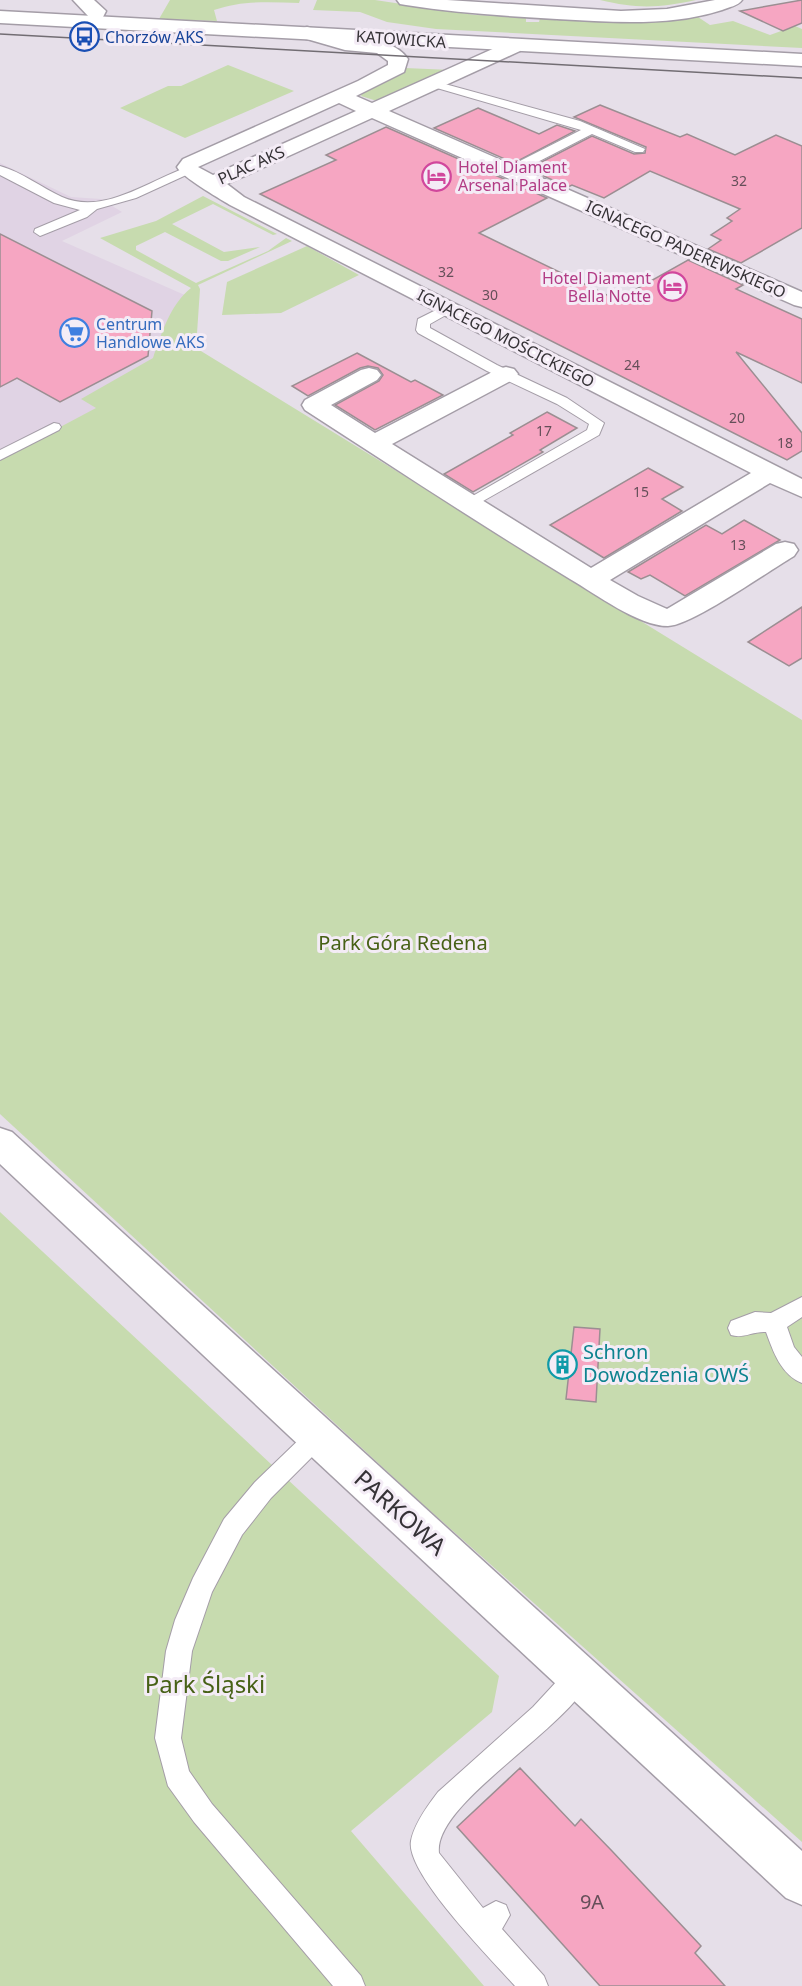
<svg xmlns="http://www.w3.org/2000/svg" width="802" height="1986" viewBox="0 0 802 1986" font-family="'Noto Sans',sans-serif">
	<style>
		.built { fill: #e0d3e4 }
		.green { fill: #c7dbaf }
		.building { fill: #f6a6c2; stroke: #9b8e92; stroke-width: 1.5 }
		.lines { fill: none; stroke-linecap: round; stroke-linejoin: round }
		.lane-casing { stroke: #a49da7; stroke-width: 2 }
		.street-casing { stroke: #a49da7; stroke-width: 3 }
		.secondary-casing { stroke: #a49da7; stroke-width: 3 }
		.lane { fill: #fff; fill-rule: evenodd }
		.street { fill: #fff; fill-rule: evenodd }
		.secondary { fill: #fff; fill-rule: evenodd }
		.tram { stroke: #726d73; stroke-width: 1.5 }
		.labels { text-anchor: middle; stroke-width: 6; stroke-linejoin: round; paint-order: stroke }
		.far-number-label { font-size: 14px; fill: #654f59 }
		.far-transit-label { font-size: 16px; fill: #164399; stroke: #f4ecf6; text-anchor: start }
		.far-street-label { font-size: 16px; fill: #353236; stroke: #f4ecf6 }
		.far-hotel-label { font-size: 16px; fill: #b23c85; stroke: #f4ecf6; text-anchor: start }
		.far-shop-label { font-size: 16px; fill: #366cbe; stroke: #f4ecf6; text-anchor: start }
		.park-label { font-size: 20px; fill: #476116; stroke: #f4ecf6 }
		.culture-label { font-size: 20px; fill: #0d838f; stroke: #f4ecf6; text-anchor: start }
		.near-number-label { font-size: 20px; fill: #654f59 }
		.near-street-label { font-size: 24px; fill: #353236; stroke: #f4ecf6 }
		.near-park-label { font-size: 24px; fill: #476116; stroke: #f4ecf6 }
	</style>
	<rect width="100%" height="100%" fill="#e6dfe9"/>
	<polygon class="built" points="0,163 71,197 101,199 122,212 62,241 187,296 179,337 0,492"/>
	<g class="green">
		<path d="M170,0h130l-1,3c-29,-1 -57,-3 -85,7l3,11 -58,-2z"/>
		<polygon points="317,0 375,0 475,15 526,17 526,22 539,22 540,18 656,21 695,15 710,25 733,21 770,35 795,26 802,29 802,48 436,29 387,22 360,12 313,10"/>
		<path d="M600,0h96c-37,8 -59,9 -96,0z"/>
		<polygon points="228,65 294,91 185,138 120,108 168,86 181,86"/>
		<polygon points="405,68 451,70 377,101 361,96 363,92 397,75"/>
		<path d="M203,196l74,38 -4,1 -60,-31 -41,20 52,28 36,-5 -32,14h-7l-56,-29 -29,14v4l60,33 72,-32 18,-13 6,3 -94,44 2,4 -4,59 606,372v1122l-385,-343 -417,-385v-655l96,-51 -15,-9 72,-41c9,-26 17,-53 38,-70l-91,-50 56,-17z"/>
		<polygon points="307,246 359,275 281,313 222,315 227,282"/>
		<polygon points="0,1212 499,1676 492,1712 351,1831 484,1986 0,1986"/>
	</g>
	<g class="building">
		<polygon points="802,0 802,23 783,31 740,11"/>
		<polygon points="600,105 680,137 687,134 735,155 776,135 802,146 802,228 741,263 708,249 721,240 711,235 732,221 727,218 740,209 650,171 604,198 572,185 568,187 528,169 592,136 634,154 645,153 646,147 574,117"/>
		<polygon points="478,108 539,134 557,125 575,131 514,163 434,128"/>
		<polygon points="386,127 547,198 479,233 617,300 688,260 743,285 736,289 802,319 802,383 736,352 802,433 802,451 787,460 260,194 336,160 326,155"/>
		<polygon points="0,234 152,311 148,356 60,402 17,378 0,387"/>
		<polygon points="357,353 411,382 415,380 443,395 375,430 335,405 379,381 383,375 378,368 368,366 360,368 308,396 292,386"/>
		<polygon points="547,412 577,428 540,450 543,452 473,492 444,474 513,435 510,433"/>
		<polygon points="648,468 683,487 662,499 682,511 604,558 550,525"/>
		<polygon points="744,520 780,540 685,596 650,575 641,579 628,572 706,525 722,534"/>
		<polygon points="802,607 802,658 789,666 748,642"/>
		<polygon points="574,1327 600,1329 596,1402 566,1399"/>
		<polygon points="520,1768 575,1826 581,1819 612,1851 701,1946 695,1953 725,1986 600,1986 457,1827"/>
	</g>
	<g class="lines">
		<defs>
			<g id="lane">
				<polygon points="434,81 580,121 645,149 643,152 635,152 592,134 524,169 516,169 516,163 581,130 430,86 430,82"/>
				<path d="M0,166c22,6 42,22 62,31 41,18 85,-15 123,-29h8l2,3 -59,27 -39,11 -10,8 -47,19 -6,-4 1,-3 45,-19 -26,-7 -54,-28z"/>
				<polygon points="448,304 453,305 455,308 453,311 430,324 430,328 497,365 567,398 604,423 599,435 469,509 461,504 464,501 587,430 589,424 557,404 487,371 418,333 416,330 418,319"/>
				<polygon points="54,423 59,424 61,427 59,430 0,460 0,450"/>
				<path d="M802,1297v20l-15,10 7,20 8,10v26c-21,-8 -29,-32 -36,-51 -13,-1 -23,7 -35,3l-3,-7 3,-7 24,-9 16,1z"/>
				<polygon points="317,1427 325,1430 329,1437 325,1444 271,1498 242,1535 212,1592 192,1651 181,1738 189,1771 212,1804 361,1976 365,1986 333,1986 194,1822 168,1786 155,1738 166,1651 175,1620 193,1578 224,1519 255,1482 309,1430"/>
				<path d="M579,1664l9,3 4,9c-23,53 -159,127 -153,177l44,55 13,-7 10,4 4,10 -8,14 42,47 4,10h-33c-23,-26 -110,-113 -104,-145 3,-17 17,-36 27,-49l95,-85 37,-40z"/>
			</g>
			<g id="street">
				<polygon points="73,0 94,0 106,11 103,17 89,17"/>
				<path d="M397,0h50l174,11 46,-2 48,-9h27c-4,6 -13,7 -20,10 -52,17 -110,12 -165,9 -50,-3 -101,-6 -151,-14l-6,-1z"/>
				<path d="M307,27c14,4 27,9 41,12 21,3 46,0 60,20l-4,13 -48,24 16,7 134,-60h14l2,4 -2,4 -131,60 413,181v15l-8,-2 -422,-187 -145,66 17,13 558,282v18l-32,-14 -160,97 28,16 29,13 109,-65 9,-2 9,2 4,6 -4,6c-24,14 -103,70 -126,70 -30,0 -72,-32 -98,-47 -89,-54 -177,-112 -265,-169l-3,-5 3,-5 56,-30 8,-2 8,2 4,5 -4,5 -46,25 44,28 123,-64 8,-2 8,2 4,5 -4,5 -122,65 199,124 160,-95 -521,-268c-13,-8 -48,-28 -53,-38l6,-8 175,-78 30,-16v-4l-11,-8 -32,-3 -45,-13 -2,-4 2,-4zM339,103l17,8 -143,64 -15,-8z"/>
			</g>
			<g id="secondary">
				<polygon points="0,11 802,54 802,66 0,23"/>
				<polygon points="0,1128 12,1132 802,1851 802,1905 786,1898 303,1449 0,1164"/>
			</g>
		</defs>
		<use href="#lane" class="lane-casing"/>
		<use href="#street" class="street-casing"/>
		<use href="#secondary" class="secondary-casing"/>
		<use href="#lane" class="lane"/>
		<use href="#street" class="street"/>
		<use href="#secondary" class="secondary"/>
		<polyline class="tram" points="0,34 802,78"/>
	</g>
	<defs>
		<symbol id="bus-ring" viewBox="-11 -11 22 22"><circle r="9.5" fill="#f4ecf6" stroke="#1a4fb4" stroke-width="1.5"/><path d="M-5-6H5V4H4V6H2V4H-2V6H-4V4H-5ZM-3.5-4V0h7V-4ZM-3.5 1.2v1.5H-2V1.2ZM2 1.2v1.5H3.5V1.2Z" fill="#1a4fb4"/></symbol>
		<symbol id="hotel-ring" viewBox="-11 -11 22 22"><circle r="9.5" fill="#f4ecf6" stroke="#d1479c" stroke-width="1.5"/><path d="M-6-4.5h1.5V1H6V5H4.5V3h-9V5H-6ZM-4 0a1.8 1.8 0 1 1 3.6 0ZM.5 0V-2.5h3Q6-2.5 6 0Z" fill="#d1479c"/></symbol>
		<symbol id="supermarket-ring" viewBox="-11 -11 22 22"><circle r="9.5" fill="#f4ecf6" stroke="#3f7fe0" stroke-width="1.5"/><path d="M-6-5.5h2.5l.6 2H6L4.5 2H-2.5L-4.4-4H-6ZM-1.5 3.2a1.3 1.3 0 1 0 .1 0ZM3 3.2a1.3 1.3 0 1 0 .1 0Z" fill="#3f7fe0"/></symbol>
		<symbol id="building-ring" viewBox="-11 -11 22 22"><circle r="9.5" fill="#f4ecf6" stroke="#0f9aa8" stroke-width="1.5"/><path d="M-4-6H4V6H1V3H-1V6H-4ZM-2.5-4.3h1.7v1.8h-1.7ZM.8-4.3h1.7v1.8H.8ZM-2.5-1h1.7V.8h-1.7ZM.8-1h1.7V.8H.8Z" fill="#0f9aa8"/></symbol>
	</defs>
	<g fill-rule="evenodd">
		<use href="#bus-ring" x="68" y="20" width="33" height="33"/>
		<use href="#hotel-ring" x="420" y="160" width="33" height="33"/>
		<use href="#hotel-ring" x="656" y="270" width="33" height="33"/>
		<use href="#supermarket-ring" x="58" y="316" width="33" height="33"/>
		<use href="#building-ring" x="546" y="1348" width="33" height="33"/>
	</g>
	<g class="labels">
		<g class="far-number-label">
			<text x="739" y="186">32</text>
			<text x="446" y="277">32</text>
			<text x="490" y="300">30</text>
			<text x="632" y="370">24</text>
			<text x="737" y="423">20</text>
			<text x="544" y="436">17</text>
			<text x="785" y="448">18</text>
			<text x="641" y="497">15</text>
			<text x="738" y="550">13</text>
		</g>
		<g class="far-transit-label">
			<text x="105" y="43">Chorzów AKS</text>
		</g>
		<g class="far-street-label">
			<text transform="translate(401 39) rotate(4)" y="6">KATOWICKA</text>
			<text transform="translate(251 165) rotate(-24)" y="6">PLAC AKS</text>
			<text transform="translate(686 249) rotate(24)" y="6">IGNACEGO PADEREWSKIEGO</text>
			<text transform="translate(506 338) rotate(27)" y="6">IGNACEGO MOŚCICKIEGO</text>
		</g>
		<g class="far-hotel-label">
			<text x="458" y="173">Hotel Diament<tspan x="458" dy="18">Arsenal Palace</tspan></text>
			<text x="651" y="284" text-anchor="end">Hotel Diament<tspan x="651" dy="18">Bella Notte</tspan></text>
		</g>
		<g class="far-shop-label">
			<text x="96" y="330">Centrum<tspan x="96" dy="18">Handlowe AKS</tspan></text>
		</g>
		<g class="park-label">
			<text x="403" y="950">Park Góra Redena</text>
		</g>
		<g class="culture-label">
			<text x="583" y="1359">Schron<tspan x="583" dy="23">Dowodzenia OWŚ</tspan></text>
		</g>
		<g class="near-number-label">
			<text x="592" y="1909">9A</text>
		</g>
		<g class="near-street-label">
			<text transform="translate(400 1513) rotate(42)" y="8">PARKOWA</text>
		</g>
		<g class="near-park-label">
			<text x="205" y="1693">Park Śląski</text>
		</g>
	</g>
</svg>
